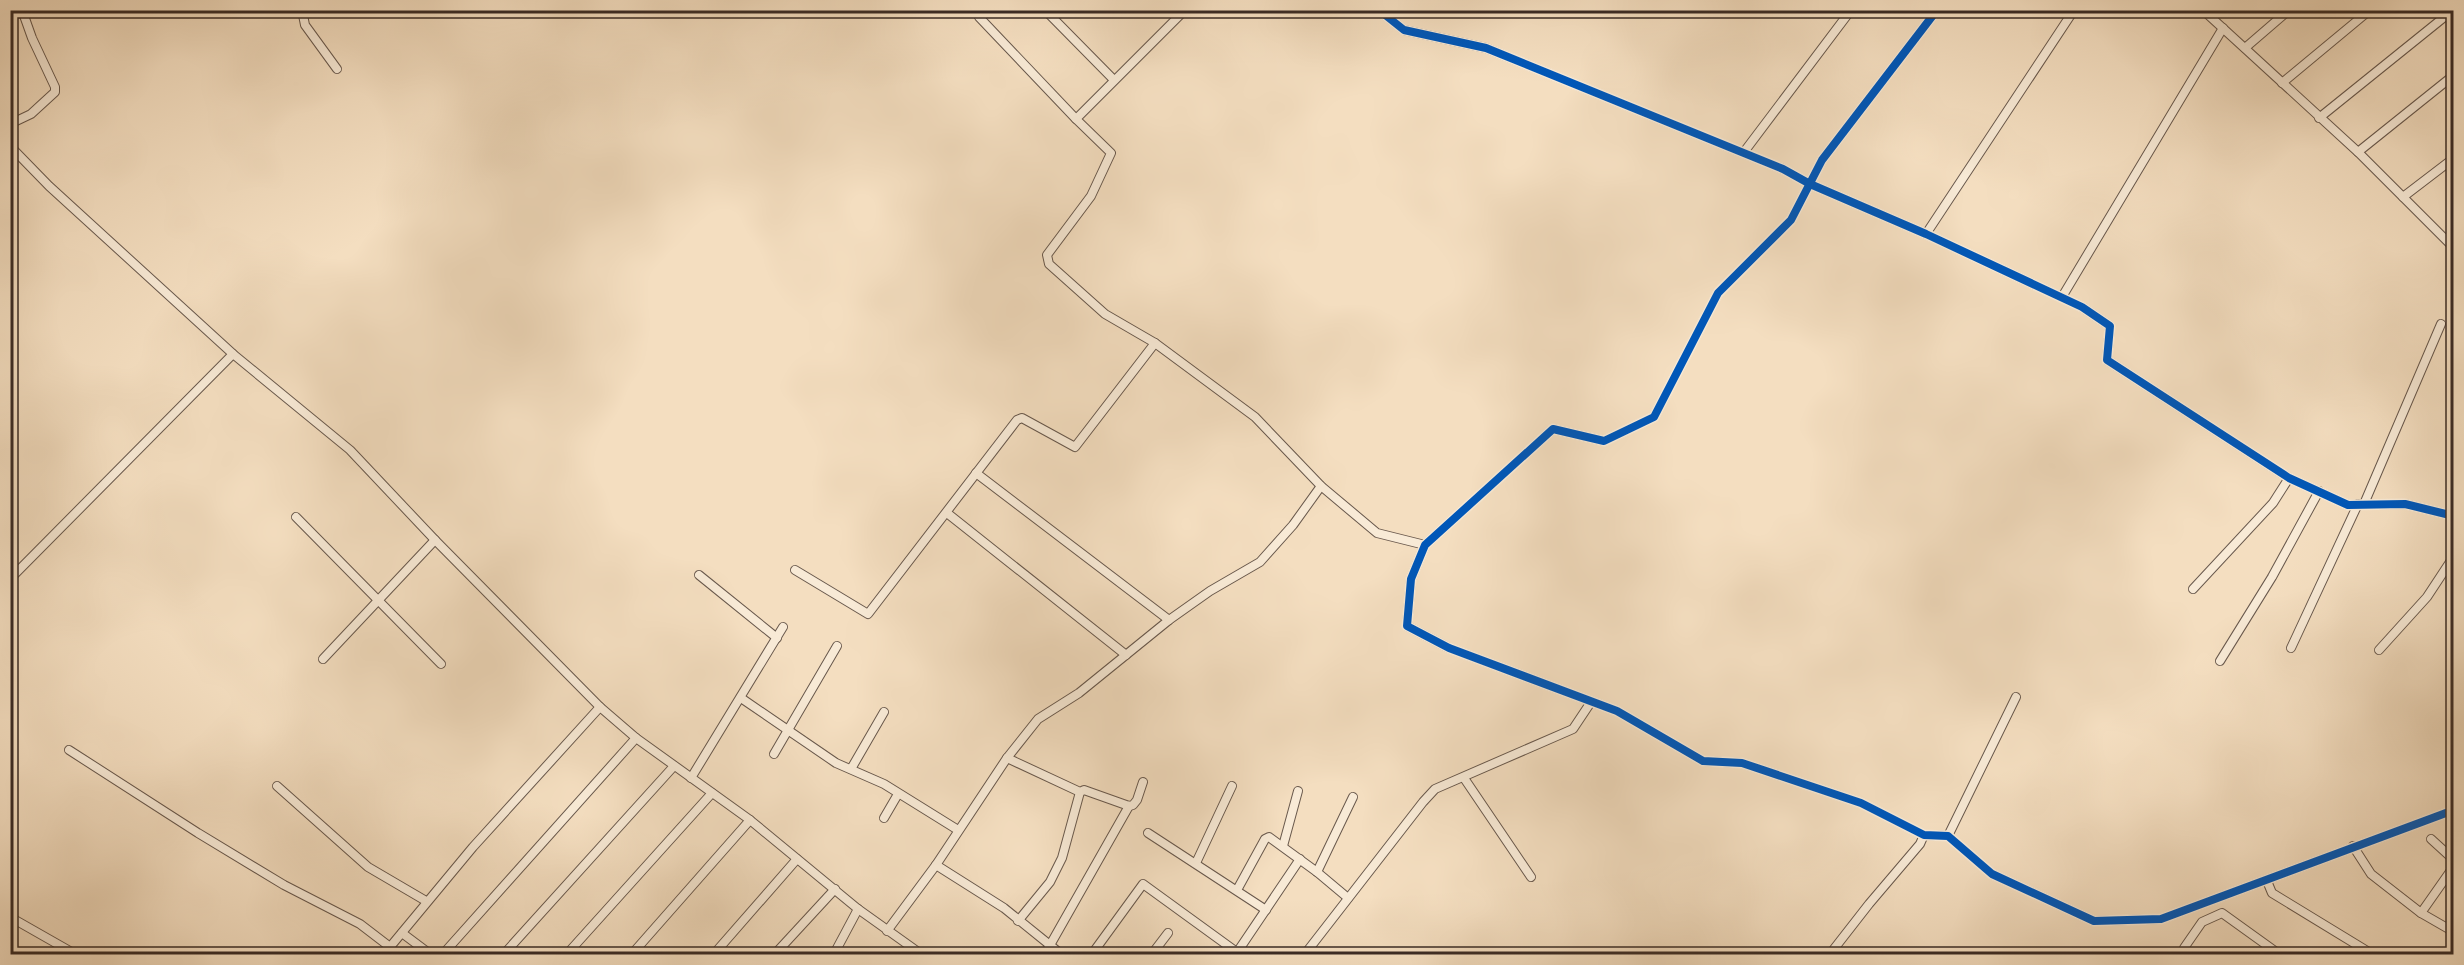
<svg xmlns="http://www.w3.org/2000/svg" width="2464" height="965" viewBox="0 0 2464 965" font-family="'IM FELL Double Pica',serif">
	<style>
		.lines { fill: none; stroke-linecap: round; stroke-linejoin: round }
		.street-casing { stroke: #68584c; stroke-width: 10 }
		.street { stroke: #f8ead6; stroke-width: 8 }
		.cycleway-casing { stroke: #f8ead6; stroke-width: 11 }
		.cycleway { stroke: #0057b8; stroke-width: 8 }
	</style>
	<rect width="100%" height="100%" fill="#f4dec0"/>
	<filter id="stains"><feTurbulence type="fractalNoise" baseFrequency=".00333" numOctaves="4"/><feColorMatrix values="0 0 0 0 .2 0 0 0 0 .09 0 0 0 0 .02 0 0 0 .5 -.17"/></filter>
	<radialGradient id="worn" r=".72"><stop offset=".6" stop-color="#630" stop-opacity="0"/><stop offset="1" stop-color="#630" stop-opacity=".3"/></radialGradient>
	<g class="lines">
		<defs>
			<g id="street">
				<polyline points="302,10 305,25 337,69"/>
				<polyline points="1045,10 1114,80"/>
				<polyline points="1185,10 1076,119 1111,153 1091,196 1047,255 1049,264 1105,314 1155,343 1255,417 1321,486 1377,533 1425,545"/>
				<polyline points="1379,10 1404,30 1486,48 1783,169 1810,184 1926,234 2082,307 2110,326 2107,360 2289,478 2348,505 2405,504 2454,516"/>
				<polyline points="1937,10 1822,160 1791,220 1718,293 1654,417 1604,441 1553,429 1425,545 1411,579 1407,626 1449,648 1617,711 1703,761 1742,763 1861,803 1924,835 1948,836 1992,874 2094,921 2161,919 2454,810"/>
				<polyline points="2203,10 2358,152 2454,248"/>
				<polyline points="979,17 1076,119"/>
				<polyline points="2245,48 2289,10"/>
				<polyline points="2282,83 2370,10"/>
				<polyline points="2319,118 2453,10"/>
				<polyline points="10,124 31,114 55,92 55,87 32,38 22,10"/>
				<polyline points="10,146 49,186 233,354 350,450 435,540 600,707 636,738 750,820 858,909 921,954"/>
				<polyline points="1744,152 1851,10"/>
				<polyline points="2358,152 2454,75"/>
				<polyline points="2403,197 2454,158"/>
				<polyline points="1926,234 2074,10"/>
				<polyline points="2062,297 2223,28"/>
				<polyline points="976,473 1169,620"/>
				<polyline points="2364,504 2441,324"/>
				<polyline points="947,513 1126,655"/>
				<polyline points="296,517 441,664"/>
				<polyline points="795,570 868,614 1017,420 1022,418 1075,447 1155,343"/>
				<polyline points="699,575 777,638"/>
				<polyline points="10,579 233,354"/>
				<polyline points="2193,589 2273,503 2289,478"/>
				<polyline points="2291,648 2358,504"/>
				<polyline points="2379,650 2427,597 2454,556"/>
				<polyline points="323,659 435,540"/>
				<polyline points="2220,661 2272,577 2319,491"/>
				<polyline points="741,698 836,763 884,784 958,830"/>
				<polyline points="69,750 198,833 284,885 360,924 390,947 473,847 600,707"/>
				<polyline points="774,754 837,646"/>
				<polyline points="1007,758 1080,792 1084,790 1129,806 1133,805 1137,800 1143,782"/>
				<polyline points="851,769 884,712"/>
				<polyline points="691,778 783,627"/>
				<polyline points="1464,778 1531,877"/>
				<polyline points="277,786 368,867 426,901"/>
				<polyline points="884,818 898,794"/>
				<polyline points="1148,833 1266,910"/>
				<polyline points="1948,836 2016,697"/>
				<polyline points="2431,839 2454,860"/>
				<polyline points="1283,846 1298,791"/>
				<polyline points="2353,846 2371,874 2421,913 2454,932"/>
				<polyline points="1196,863 1232,786"/>
				<polyline points="936,865 1004,908 1061,954"/>
				<polyline points="1317,872 1353,797"/>
				<polyline points="2267,881 2272,893 2372,954"/>
				<polyline points="1237,890 1265,839 1269,837 1317,872 1348,898"/>
				<polyline points="2421,913 2454,866"/>
				<polyline points="10,917 75,954"/>
				<polyline points="1018,921 1050,882 1062,858 1080,792"/>
				<polyline points="887,931 936,865 1007,758 1038,719 1079,693 1169,620 1210,591 1260,562 1293,525 1321,486"/>
				<polyline points="402,933 430,954"/>
				<polyline points="2184,948 2202,922 2222,913 2279,954"/>
				<polyline points="443,954 636,738"/>
				<polyline points="504,954 674,766"/>
				<polyline points="567,954 712,793"/>
				<polyline points="632,954 750,820"/>
				<polyline points="714,954 797,859"/>
				<polyline points="775,954 835,889"/>
				<polyline points="834,954 858,909"/>
				<polyline points="1045,954 1129,806"/>
				<polyline points="1092,954 1143,884 1238,953"/>
				<polyline points="1152,954 1168,933"/>
				<polyline points="1236,954 1300,859"/>
				<polyline points="1305,954 1423,802 1435,789 1573,729 1591,702"/>
				<polyline points="1830,954 1869,904 1920,844 1924,835"/>
			</g>
		</defs>
		<use href="#street" class="street-casing"/>
		<use href="#street" class="street"/>
		<defs>
			<g id="cycleway">
				<polyline points="1379,10 1404,30 1486,48 1783,169 1810,184 1926,234 2082,307 2110,326 2107,360 2289,478 2348,505 2405,504 2454,516"/>
				<polyline points="1937,10 1822,160 1791,220 1718,293 1654,417 1604,441 1553,429 1425,545 1411,579 1407,626 1449,648 1617,711 1703,761 1742,763 1861,803 1924,835 1948,836 1992,874 2094,921 2161,919 2454,810"/>
			</g>
		</defs>
		<use href="#cycleway" class="cycleway-casing"/>
		<use href="#cycleway" class="cycleway"/>
	</g>
	<rect width="2464" height="965" fill="none" stroke="#f4dec0" stroke-width="36"/>
	<rect x="12" y="12" width="2440" height="941" fill="none" stroke="#3a2b25" stroke-width="3"/>
	<rect x="18" y="18" width="2428" height="929" fill="none" stroke="#3a2b25" stroke-width="1.5"/>
	<rect width="100%" height="100%" filter="url(#stains)"/>
	<rect width="100%" height="100%" fill="url(#worn)"/>
</svg>
